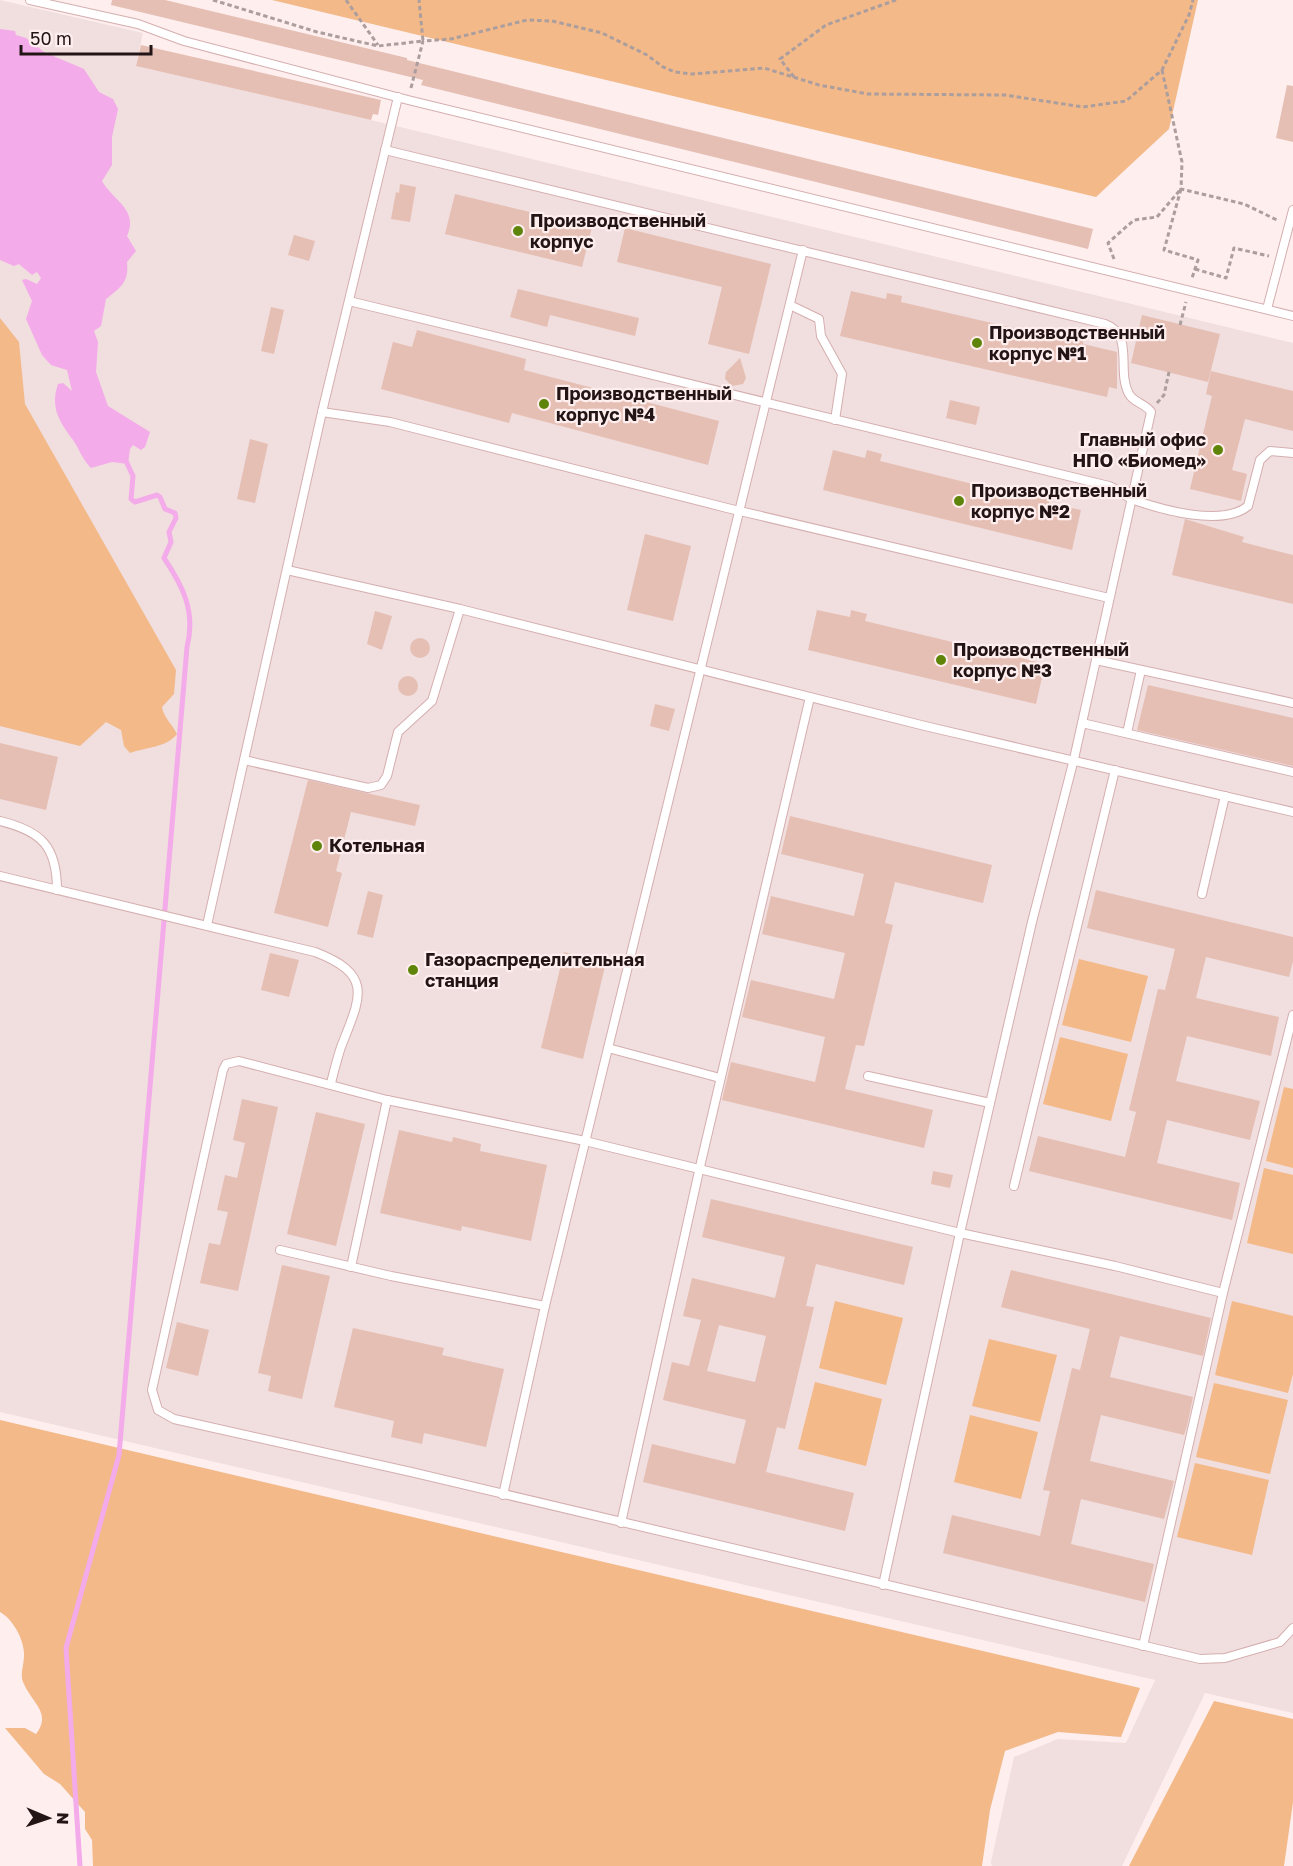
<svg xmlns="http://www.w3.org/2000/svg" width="1293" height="1866" viewBox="0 0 1293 1866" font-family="'Golos Text',sans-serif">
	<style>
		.built { fill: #f1dede }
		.green { fill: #f3b989 }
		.water { fill: #f3abea }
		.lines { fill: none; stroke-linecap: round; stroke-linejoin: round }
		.stream { stroke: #f3abea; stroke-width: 5 }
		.building { fill: #e5bfb4; fill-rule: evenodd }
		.service-casing { stroke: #d5aeaf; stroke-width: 10 }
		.path { stroke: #ad9e9e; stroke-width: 3; stroke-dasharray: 4.5 3; stroke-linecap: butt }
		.service { stroke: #fff; stroke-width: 8 }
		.poi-dot { fill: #5e850a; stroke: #feeeee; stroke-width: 2 }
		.labels { text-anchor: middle; stroke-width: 4.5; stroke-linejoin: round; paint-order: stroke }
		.poi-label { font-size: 18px; font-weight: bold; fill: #231516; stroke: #feeeee; text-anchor: start }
	</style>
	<rect width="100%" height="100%" fill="#feeeee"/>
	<polygon class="built" points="0,0 143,33 136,66 371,120 1293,343 1293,1713 1205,1693 1122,1866 992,1866 991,1862 1014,1757 1058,1739 1126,1743 1155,1680 0,1412"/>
	<g class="green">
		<polygon points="272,0 1198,0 1169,129 1096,197"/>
		<path d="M0,318l19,24 6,62 151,266 -2,24 -12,13c2,11 10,17 15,27 -11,14 -31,13 -47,19l-6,-7 -3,-16 -15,-8 -26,24 -80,-20z"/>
		<polygon points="1079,959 1148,976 1131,1042 1062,1025"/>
		<polygon points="1060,1037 1128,1054 1111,1121 1043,1104"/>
		<polygon points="1284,1087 1293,1089 1293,1168 1266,1161"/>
		<polygon points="1264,1168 1293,1175 1293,1254 1247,1243"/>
		<polygon points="835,1301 903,1318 886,1385 819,1368"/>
		<polygon points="1232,1301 1293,1316 1293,1374 1288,1393 1215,1375"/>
		<polygon points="989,1339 1057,1355 1040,1422 972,1406"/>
		<polygon points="815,1382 882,1399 866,1466 798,1449"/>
		<polygon points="1214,1383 1288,1400 1270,1474 1196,1457"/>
		<polygon points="970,1415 1038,1432 1021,1499 954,1482"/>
		<path d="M0,1420l1140,268 -19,49 -63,-5 -53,19 -15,59 -8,56h-889l-1,-26 -7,-11v-17l-25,-28 -16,-10 -39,-46h20l11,6c16,-21 -4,-31 -12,-50 -5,-9 0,-18 0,-28 1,-15 -11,-37 -24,-44z"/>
		<polygon points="1195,1463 1269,1480 1252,1555 1177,1537"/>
		<polygon points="1214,1701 1293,1719 1293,1802 1284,1866 1129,1866"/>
	</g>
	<path class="water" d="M0,29l15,2 1,4 10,3 18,14 40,17 15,23 14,7 5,10 -6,28v28l-10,16c11,20 37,28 25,55l9,15 -9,11c2,20 -6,25 -21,37l-5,27 -7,5 4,11 -2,30 12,34 42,26 -5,15 -4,3 -8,-5 -3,4 -2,15 -16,-2 -21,6c-9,-9 -11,-18 -18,-28 -14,-19 -23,-32 -15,-56l5,-1 9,8 -5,-21 -16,-5 -9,-10 -16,-36 6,-18 -10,-21 4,-1 11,5 4,-6 -4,-6 -5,3 -13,-11 -5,2 -14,-6z"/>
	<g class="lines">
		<path class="stream" d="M80,1866l-14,-218 53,-193 68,-808c9,-35 -4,-61 -23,-89l7,-16 -2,-10 7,-14 -1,-5 -10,-4 -5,-12 -3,-2 -22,7 -4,-3 2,-23 -8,-17"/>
	</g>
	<g class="building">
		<polygon points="112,0 165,0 407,58 407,60 1093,229 1088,249 421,85 423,80 111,5"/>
		<polygon points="141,45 381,100 378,115 373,114 371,120 136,66"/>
		<polygon points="1287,85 1293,86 1293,142 1276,138"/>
		<polygon points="400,184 416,187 410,222 391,219 396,192 399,193"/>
		<polygon points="455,194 592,227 582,267 445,234"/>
		<polygon points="625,228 771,264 749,354 708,344 722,287 617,262"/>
		<polygon points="294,235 315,241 309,261 288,255"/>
		<polygon points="518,289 639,318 635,336 550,315 547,327 510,317"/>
		<polygon points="851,291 886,299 887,293 902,296 901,302 1070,341 1072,335 1084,338 1083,344 1117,352 1117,389 1109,387 1107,397 840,336"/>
		<polygon points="271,307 284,310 274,354 261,351"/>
		<polygon points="1142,315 1220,334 1208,382 1131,363"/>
		<polygon points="417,330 526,359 524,370 719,421 708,465 512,413 509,423 381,389 393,342 412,347"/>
		<polygon points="740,358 746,378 743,384 732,386 725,379 726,372"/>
		<polygon points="1211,371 1293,391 1293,431 1245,419 1232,470 1247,474 1241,501 1190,489 1212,396 1206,394"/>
		<polygon points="950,400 980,407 976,425 946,418"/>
		<polygon points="250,439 268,444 255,503 237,499"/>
		<polygon points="833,450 865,458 867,450 882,454 880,461 1033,499 1035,492 1051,495 1049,503 1081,510 1072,550 823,490"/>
		<polygon points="1185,519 1244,537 1242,542 1293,555 1293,604 1172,575"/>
		<polygon points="645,534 691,546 673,621 627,610"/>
		<polygon points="817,610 850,617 851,610 867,614 865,621 998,653 1000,646 1015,649 1013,656 1045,664 1036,704 808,650"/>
		<polygon points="375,611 392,616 382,650 367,644"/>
		<circle cx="420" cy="648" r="10"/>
		<circle cx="408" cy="686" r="10"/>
		<polygon points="1148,685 1293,718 1293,766 1137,730"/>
		<polygon points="655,704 675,709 669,731 650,726"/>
		<polygon points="0,743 58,757 46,810 0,799"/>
		<polygon points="308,780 420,805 415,826 351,812 336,871 342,873 328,927 274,913"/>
		<polygon points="790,816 992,865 983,903 895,882 885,923 893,925 864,1046 856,1045 845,1089 933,1110 924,1148 722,1100 731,1062 815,1082 825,1037 742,1017 751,980 834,999 845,953 762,934 771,896 854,916 864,874 781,854"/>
		<polygon points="1096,890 1293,937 1293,961 1289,977 1206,957 1196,998 1279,1017 1271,1056 1187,1036 1176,1081 1260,1101 1250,1140 1167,1120 1157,1163 1240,1183 1232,1220 1029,1171 1038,1136 1125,1157 1136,1112 1129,1110 1158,989 1165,990 1175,949 1087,928"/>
		<polygon points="368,891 383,895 373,938 357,934"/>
		<polygon points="564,952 606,962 583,1059 541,1048"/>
		<polygon points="270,953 299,960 289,997 261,990"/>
		<polygon points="242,1099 278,1107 238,1291 200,1283 209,1243 220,1245 228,1212 217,1210 225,1175 237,1178 245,1143 233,1140"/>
		<polygon points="316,1112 365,1124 336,1246 287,1234"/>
		<polygon points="399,1130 452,1142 453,1137 481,1144 480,1151 547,1165 531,1241 462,1226 461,1231 380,1213"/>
		<polygon points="933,1171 953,1175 950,1188 931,1184"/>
		<path d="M711,1199l202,48 -9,38 -88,-21 -10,42 8,1 -29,122 -8,-2 -11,45 88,21 -9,38 -202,-49 9,-38 83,20 11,-44 -83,-20 9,-38 17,4 12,-46 -18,-4 9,-38 83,20 10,-41 -83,-20zM719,1325l47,11 -11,46 -48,-11z"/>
		<polygon points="282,1265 330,1276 302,1399 268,1391 271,1376 258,1373"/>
		<polygon points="1011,1270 1211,1318 1203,1356 1120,1336 1110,1377 1193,1397 1187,1426 1184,1435 1101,1415 1090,1461 1174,1481 1164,1519 1081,1499 1071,1544 1154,1564 1145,1602 943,1553 952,1515 1040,1536 1050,1491 1043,1490 1072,1368 1080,1370 1090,1329 1001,1307"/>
		<polygon points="177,1322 209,1330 198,1376 166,1368"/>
		<polygon points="353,1328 444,1348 442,1355 504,1369 486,1447 424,1433 422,1444 391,1437 394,1421 334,1407"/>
	</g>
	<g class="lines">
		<defs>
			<g id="service">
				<polyline points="30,0 138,24 184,41 408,100 1293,316"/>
				<path d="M385,150l720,174c30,11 11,46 24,70 5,9 16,9 22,18l-77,347 -42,163 -72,311 -77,352"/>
				<path d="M349,301l760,185c9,3 16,11 25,14 29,10 88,27 114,6l12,-46 10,-9 23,2"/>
				<polyline points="792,306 819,319 821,336 842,374 835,420"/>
				<polyline points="1267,309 1293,210"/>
				<polyline points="322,412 390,422 727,508 1109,598"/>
				<polyline points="287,570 460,609 925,726 1293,812"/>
				<polyline points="1096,660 1293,703"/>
				<polyline points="1082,723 1293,772"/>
				<polyline points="1127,733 1141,670"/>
				<polyline points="244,760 368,788 381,785 387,776 398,732 432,701 460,609"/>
				<path d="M0,821c41,10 57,25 57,69"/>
				<path d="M0,876l315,76c60,23 45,46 26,95 -4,12 -7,24 -10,36"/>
				<polyline points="1202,894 1225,796"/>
				<polyline points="207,925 322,412 398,97"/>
				<polyline points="608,1048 720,1078"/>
				<polyline points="868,1076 990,1103"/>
				<polyline points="1014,1186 1115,770"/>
				<polyline points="280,1250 391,1276 545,1306"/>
				<polyline points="351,1267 387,1100"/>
				<polyline points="1223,1293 1115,1266 960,1233 585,1141 387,1100 239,1061 226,1064 223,1070 152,1390 158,1410 174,1419 411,1472 1200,1659 1225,1658 1280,1642 1293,1628"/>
				<polyline points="503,1495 545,1306 803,250"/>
				<polyline points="621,1523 699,1171 810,697"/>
				<polyline points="1143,1646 1223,1293 1293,1015"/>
			</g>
		</defs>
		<use href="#service" class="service-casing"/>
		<g class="path">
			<polyline points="213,0 317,32 378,46 423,41 419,0"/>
			<polyline points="346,0 378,45"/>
			<polyline points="1162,70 1182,162 1181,189 1244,204 1279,221"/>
			<polyline points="794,77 780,59 826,25 896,0"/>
			<polyline points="411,88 423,41 451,39 527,20 552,21 602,33 647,55 663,67 675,72 692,74 764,68 819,85 868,94 1005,95 1083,107 1126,101 1162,70 1189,15 1193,0"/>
			<polyline points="1181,189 1164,250 1198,260 1192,278"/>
			<polyline points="1114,259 1108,243 1134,220 1157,217 1180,190"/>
			<polyline points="1195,269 1226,278 1234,248 1269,256"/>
			<polyline points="1180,325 1186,302"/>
			<polyline points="1157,403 1164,395 1169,372"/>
		</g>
		<use href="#service" class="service"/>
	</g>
	<g class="poi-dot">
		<circle cx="518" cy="231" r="6"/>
		<circle cx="977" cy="343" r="6"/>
		<circle cx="544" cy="404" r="6"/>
		<circle cx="1218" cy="450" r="6"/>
		<circle cx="959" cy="501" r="6"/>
		<circle cx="941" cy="660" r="6"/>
		<circle cx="317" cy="846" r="6"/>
		<circle cx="413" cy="970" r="6"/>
	</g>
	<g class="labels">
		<g class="poi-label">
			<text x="530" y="227">Производственный<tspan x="530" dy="21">корпус</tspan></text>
			<text x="989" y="339">Производственный<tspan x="989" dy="21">корпус №1</tspan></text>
			<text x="556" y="400">Производственный<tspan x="556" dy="21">корпус №4</tspan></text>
			<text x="1206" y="446" text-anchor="end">Главный офис<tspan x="1206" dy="21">НПО «Биомед»</tspan></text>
			<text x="971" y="497">Производственный<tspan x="971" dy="21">корпус №2</tspan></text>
			<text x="953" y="656">Производственный<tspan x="953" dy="21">корпус №3</tspan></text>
			<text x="329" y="852">Котельная</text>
			<text x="425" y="966">Газораспределительная<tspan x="425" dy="21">станция</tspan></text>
		</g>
	</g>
	<g transform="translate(48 1818) rotate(92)" stroke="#feeeee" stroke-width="4.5" paint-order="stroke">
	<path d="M0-4.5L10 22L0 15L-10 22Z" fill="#231516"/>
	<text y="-9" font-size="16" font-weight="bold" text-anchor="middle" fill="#231516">N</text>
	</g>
	<path d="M21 45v9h130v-9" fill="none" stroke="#231516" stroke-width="3"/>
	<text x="30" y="45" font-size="18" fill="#231516" stroke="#feeeee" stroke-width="4.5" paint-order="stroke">50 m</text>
</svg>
